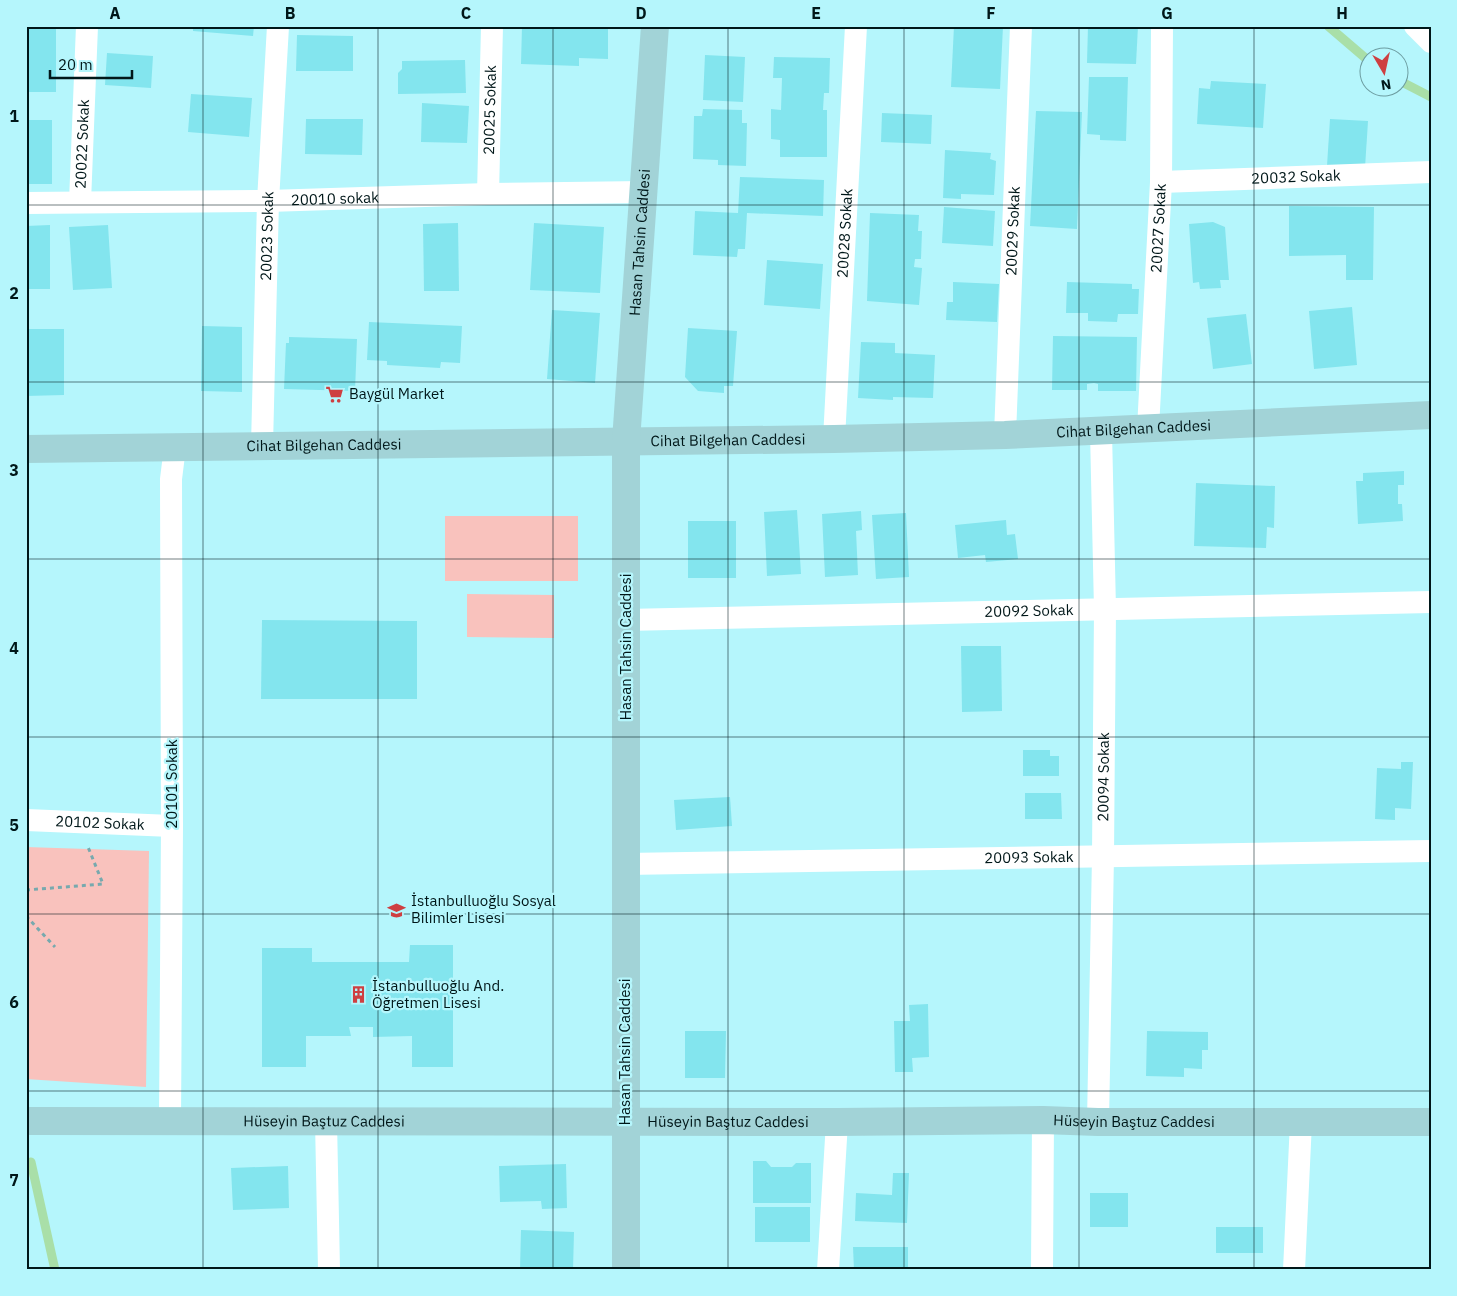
<svg xmlns="http://www.w3.org/2000/svg" width="1457" height="1296" viewBox="0 0 1457 1296" font-family="'IBM Plex Sans',sans-serif">
	<style>
		.green { fill: #f9c2bd }
		.lines { fill: none; stroke-linecap: round; stroke-linejoin: round }
		.stream { stroke: #a9dfa8; stroke-width: 9 }
		.building { fill: #83e5ee }
		.path { stroke: #77a9ae; stroke-width: 3; stroke-dasharray: 4 4; stroke-linecap: butt }
		.minor { stroke: #fff; stroke-width: 22 }
		.secondary { stroke: #a2d3d7; stroke-width: 28 }
		.grid { fill: none; stroke: #001719; stroke-width: 1; stroke-opacity: 0.55 }
		.labels { text-anchor: middle; stroke-width: 4.5; stroke-linejoin: round; paint-order: stroke }
		.street-label { font-size: 15px; fill: #001719; stroke: #b5f6fc }
		.poi-label { font-size: 15px; fill: #001719; stroke: #b5f6fc; text-anchor: start }
		.neatline { fill: none; stroke: #001719; stroke-width: 2 }
		.grid-label { font-size: 16px; text-anchor: middle; font-weight: bold; fill: #001719 }
	</style>
	<rect width="100%" height="100%" fill="#b5f6fc"/>
	<g class="green">
		<rect x="445" y="516" width="133" height="65"/>
		<polygon points="467,594 554,595 554,638 467,637"/>
		<polygon points="26,847 149,851 146,1087 26,1079"/>
	</g>
	<g class="lines">
		<g class="stream">
			<polyline points="1328,26 1370,62"/>
			<polyline points="1400,81 1431,97"/>
			<polyline points="31,1162 55,1270"/>
		</g>
	</g>
	<g class="building">
		<polygon points="193,26 254,26 253,36 193,31"/>
		<polygon points="522,26 608,26 608,59 579,58 579,66 521,64"/>
		<polygon points="954,26 1003,26 1000,89 951,87"/>
		<polygon points="1088,26 1138,26 1136,64 1087,63"/>
		<rect x="26" y="28" width="30" height="64"/>
		<polygon points="297,35 353,36 353,71 296,71"/>
		<polygon points="107,53 153,56 151,88 105,85"/>
		<polygon points="705,55 745,57 743,102 703,100"/>
		<polygon points="774,57 830,58 829,93 824,93 823,110 827,110 827,157 780,157 780,140 771,139 771,109 781,110 782,78 773,78"/>
		<polygon points="465,60 466,93 398,94 398,73 402,69 402,61"/>
		<polygon points="1089,77 1128,77 1126,141 1100,140 1100,135 1087,134"/>
		<polygon points="1211,81 1266,84 1263,128 1197,124 1199,88 1210,89"/>
		<polygon points="191,94 252,98 249,137 188,132"/>
		<polygon points="422,103 469,106 467,143 421,142"/>
		<polygon points="703,109 742,110 742,123 747,123 746,166 718,165 718,160 693,159 694,116 702,116"/>
		<polygon points="1036,111 1082,112 1077,229 1030,226"/>
		<polygon points="882,113 932,115 931,144 881,142"/>
		<polygon points="306,119 363,119 362,155 305,154"/>
		<polygon points="1330,119 1368,121 1365,168 1327,166"/>
		<rect x="26" y="120" width="26" height="64"/>
		<polygon points="945,150 991,153 990,159 996,161 994,195 961,194 961,199 943,198"/>
		<polygon points="740,177 824,180 823,216 747,213 745,249 738,249 737,257 693,255 695,211 738,213"/>
		<polygon points="1289,206 1374,207 1373,280 1346,280 1346,255 1289,256"/>
		<polygon points="944,207 995,211 993,246 942,243"/>
		<polygon points="870,213 919,215 918,231 922,231 921,259 915,259 914,267 922,268 919,305 867,301"/>
		<polygon points="1213,222 1225,227 1229,280 1220,280 1221,288 1200,289 1199,282 1193,283 1189,224"/>
		<polygon points="458,223 459,291 424,291 423,224"/>
		<polygon points="534,223 604,227 600,293 530,290"/>
		<polygon points="50,225 50,289 26,289 26,226"/>
		<polygon points="108,225 112,288 73,290 69,227"/>
		<polygon points="767,260 823,264 820,309 764,305"/>
		<polygon points="953,282 999,284 997,322 946,320 947,302 953,302"/>
		<polygon points="1067,282 1132,284 1132,289 1139,289 1138,314 1118,314 1117,322 1088,321 1088,313 1066,313"/>
		<polygon points="1352,307 1357,365 1314,369 1309,311"/>
		<polygon points="552,310 600,313 595,383 547,379"/>
		<polygon points="1246,314 1252,364 1213,369 1207,318"/>
		<polygon points="369,322 462,326 460,363 441,362 440,368 387,365 387,361 367,360"/>
		<polygon points="202,326 242,327 242,392 201,391"/>
		<polygon points="688,328 737,331 733,386 724,386 724,393 698,391 685,377"/>
		<polygon points="26,329 64,329 64,395 26,396"/>
		<polygon points="1053,336 1137,337 1136,391 1098,391 1098,384 1094,383 1087,384 1087,390 1052,390"/>
		<polygon points="289,337 357,339 355,391 284,389 286,343 289,343"/>
		<polygon points="861,342 895,343 895,353 935,355 933,398 893,397 893,400 858,398"/>
		<polygon points="1404,471 1404,485 1398,485 1398,504 1402,504 1403,521 1358,524 1356,481 1363,481 1363,473"/>
		<polygon points="1196,483 1275,486 1274,528 1267,527 1266,548 1194,546"/>
		<polygon points="797,510 801,574 767,576 764,512"/>
		<polygon points="861,511 862,530 856,531 858,575 825,577 822,514"/>
		<polygon points="906,513 909,577 876,579 872,515"/>
		<polygon points="1006,520 1007,535 1015,534 1018,559 986,562 985,555 958,558 955,525"/>
		<rect x="688" y="521" width="48" height="57"/>
		<polygon points="262,620 417,621 417,699 261,699"/>
		<polygon points="961,646 1001,646 1002,711 962,712"/>
		<polygon points="1023,750 1050,750 1050,756 1059,756 1059,776 1023,776"/>
		<polygon points="1401,762 1413,762 1411,809 1395,808 1395,820 1375,819 1377,768 1401,769"/>
		<polygon points="1025,793 1061,793 1062,819 1025,819"/>
		<polygon points="730,797 732,826 676,830 674,800"/>
		<polygon points="410,945 453,945 453,1067 412,1067 412,1036 373,1037 373,1027 349,1027 351,1036 306,1036 306,1067 262,1067 262,948 312,948 312,962 409,962"/>
		<polygon points="928,1004 929,1057 912,1058 913,1072 895,1072 894,1021 910,1021 909,1005"/>
		<polygon points="685,1031 726,1031 725,1078 685,1078"/>
		<polygon points="1147,1031 1208,1032 1208,1050 1202,1050 1202,1069 1184,1068 1184,1077 1146,1076"/>
		<polygon points="753,1161 766,1161 771,1167 792,1167 796,1163 811,1163 811,1203 753,1203"/>
		<polygon points="566,1164 567,1208 542,1209 541,1201 500,1202 499,1166"/>
		<polygon points="288,1166 289,1208 233,1210 231,1168"/>
		<polygon points="893,1173 909,1173 907,1223 855,1221 856,1193 892,1195"/>
		<rect x="1090" y="1193" width="38" height="34"/>
		<rect x="755" y="1207" width="55" height="35"/>
		<rect x="1216" y="1227" width="47" height="26"/>
		<polygon points="521,1230 574,1232 573,1270 520,1270"/>
		<polygon points="853,1247 908,1247 908,1270 854,1270"/>
	</g>
	<g class="lines">
		<g class="path">
			<polyline points="26,890 103,884 88,847"/>
			<polyline points="26,916 55,947"/>
		</g>
		<g class="minor">
			<polyline points="1415,26 1431,42"/>
			<path id="s1" d="M1161,182l270,-10"/>
			<path id="s2" d="M488,194l4,-168"/>
			<path id="s3" d="M80,202l7,-176"/>
			<path id="s4" d="M26,203l242,-2 220,-7 156,-2"/>
			<path id="s5" d="M1148,429l13,-247 1,-156"/>
			<path id="s6" d="M1005,435l16,-409"/>
			<path id="s7" d="M834,439l22,-413"/>
			<path id="s8" d="M262,446l6,-245 10,-175"/>
			<path id="s9" d="M625,620l806,-18"/>
			<path id="s10" d="M26,820l146,6"/>
			<path id="s11" d="M625,864l806,-13"/>
			<polyline points="170,1121 172,826 171,479 175,447"/>
			<polyline points="326,1121 329,1270"/>
			<path id="s12" d="M1098,1122l5,-266 2,-247 -4,-177"/>
			<polyline points="828,1270 837,1122"/>
			<polyline points="1042,1270 1043,1120"/>
			<polyline points="1294,1270 1301,1122"/>
		</g>
		<g class="secondary">
			<path id="s13" d="M26,449l808,-10 171,-4 426,-20"/>
			<path id="s14" d="M26,1121l811,1 206,-2 55,2h333"/>
			<path id="s15" d="M626,1270v-829l29,-415"/>
		</g>
	</g>
	<path class="grid" d="M203,26v1244M378,26v1244M553,26v1244M728,26v1244M904,26v1244M1079,26v1244M1254,26v1244M26,205h1405M26,382h1405M26,559h1405M26,737h1405M26,914h1405M26,1091h1405"/>
	<defs>
		<symbol id="supermarket-bare" viewBox="-9 -9 18 18"><path d="M-6-5.5h2.5l.6 2H6L4.5 2H-2.5L-4.4-4H-6ZM-1.5 3.2a1.3 1.3 0 1 0 .1 0ZM3 3.2a1.3 1.3 0 1 0 .1 0Z" fill="#ce3f41" stroke="#b5f6fc" stroke-width="2.5" paint-order="stroke"/></symbol>
		<symbol id="school-bare" viewBox="-9 -9 18 18"><path d="M0-5L7-2L0 1L-7-2ZM-4 1L0 2.5L4 1V4Q0 6-4 4Z" fill="#ce3f41" stroke="#b5f6fc" stroke-width="2.5" paint-order="stroke"/></symbol>
		<symbol id="building-bare" viewBox="-9 -9 18 18"><path d="M-4-6H4V6H1V3H-1V6H-4ZM-2.5-4.3h1.7v1.8h-1.7ZM.8-4.3h1.7v1.8H.8ZM-2.5-1h1.7V.8h-1.7ZM.8-1h1.7V.8H.8Z" fill="#ce3f41" stroke="#b5f6fc" stroke-width="2.5" paint-order="stroke"/></symbol>
	</defs>
	<g fill-rule="evenodd">
		<use href="#supermarket-bare" x="322" y="382" width="25" height="25"/>
		<use href="#school-bare" x="384" y="898" width="25" height="25"/>
		<use href="#building-bare" x="346" y="982" width="25" height="25"/>
	</g>
	<g class="labels">
		<g class="street-label">
			<text dy="5" stroke="none"><textPath href="#s2" startOffset="84">20025 Sokak</textPath></text>
			<text dy="5" stroke="none"><textPath href="#s3" startOffset="58">20022 Sokak</textPath></text>
			<text dy="5" stroke="none"><textPath href="#s1" startOffset="135">20032 Sokak</textPath></text>
			<text dy="5" stroke="none"><textPath href="#s4" startOffset="309">20010 sokak</textPath></text>
			<text dy="5" stroke="none"><textPath href="#s5" startOffset="201">20027 Sokak</textPath></text>
			<text dy="5" stroke="none"><textPath href="#s6" startOffset="204">20029 Sokak</textPath></text>
			<text dy="5" stroke="none"><textPath href="#s7" startOffset="206">20028 Sokak</textPath></text>
			<text dy="5" stroke="none"><textPath href="#s8" startOffset="210">20023 Sokak</textPath></text>
			<text dy="5" stroke="none"><textPath href="#s15" startOffset="1028">Hasan Tahsin Caddesi</textPath></text>
			<text dy="5" stroke="none"><textPath href="#s13" startOffset="1108">Cihat Bilgehan Caddesi</textPath></text>
			<text dy="5" stroke="none"><textPath href="#s13" startOffset="702">Cihat Bilgehan Caddesi</textPath></text>
			<text dy="5" stroke="none"><textPath href="#s13" startOffset="298">Cihat Bilgehan Caddesi</textPath></text>
			<text dy="5" stroke="none"><textPath href="#s9" startOffset="404">20092 Sokak</textPath></text>
			<text transform="translate(626 647) rotate(-90)" y="5">Hasan Tahsin Caddesi</text>
			<text dy="5" stroke="none"><textPath href="#s12" startOffset="345">20094 Sokak</textPath></text>
			<text transform="translate(172 784) rotate(-90)" y="5">20101 Sokak</text>
			<text dy="5" stroke="none"><textPath href="#s10" startOffset="74">20102 Sokak</textPath></text>
			<text dy="5" stroke="none"><textPath href="#s11" startOffset="404">20093 Sokak</textPath></text>
			<text transform="translate(625 1052) rotate(-90)" y="5">Hasan Tahsin Caddesi</text>
			<text dy="5" stroke="none"><textPath href="#s14" startOffset="298">Hüseyin Baştuz Caddesi</textPath></text>
			<text dy="5" stroke="none"><textPath href="#s14" startOffset="1108">Hüseyin Baştuz Caddesi</textPath></text>
			<text dy="5" stroke="none"><textPath href="#s14" startOffset="702">Hüseyin Baştuz Caddesi</textPath></text>
		</g>
		<g class="poi-label">
			<text x="349" y="399">Baygül Market</text>
			<text x="411" y="906">İstanbulluoğlu Sosyal<tspan x="411" dy="17">Bilimler Lisesi</tspan></text>
			<text x="372" y="991">İstanbulluoğlu And.<tspan x="372" dy="17">Öğretmen Lisesi</tspan></text>
		</g>
	</g>
	<rect width="1457" height="1296" fill="none" stroke="#b5f6fc" stroke-width="55"/>
	<g transform="translate(1384 72) rotate(171)"><circle r="24" fill="#b5f6fc" stroke="#6d9da1"/>
	<path d="M0-4L9 19L0 12L-9 19Z" fill="#ce3f41"/>
	<text y="-8" font-size="14" font-weight="bold" text-anchor="middle" fill="#001719">N</text>
	</g>
	<path d="M50 70v8h82v-8" fill="none" stroke="#001719" stroke-width="2.5"/>
	<text x="58" y="70" font-size="15" fill="#001719" stroke="#b5f6fc" stroke-width="4" paint-order="stroke">20 m</text>
	<rect x="28" y="28" width="1402" height="1240" class="neatline"/>
	<g class="grid-label">
		<text x="115" y="19">A</text>
		<text x="290" y="19">B</text>
		<text x="466" y="19">C</text>
		<text x="641" y="19">D</text>
		<text x="816" y="19">E</text>
		<text x="991" y="19">F</text>
		<text x="1167" y="19">G</text>
		<text x="1342" y="19">H</text>
		<text x="14" y="122">1</text>
		<text x="14" y="299">2</text>
		<text x="14" y="476">3</text>
		<text x="14" y="654">4</text>
		<text x="14" y="831">5</text>
		<text x="14" y="1008">6</text>
		<text x="14" y="1186">7</text>
	</g>
</svg>
